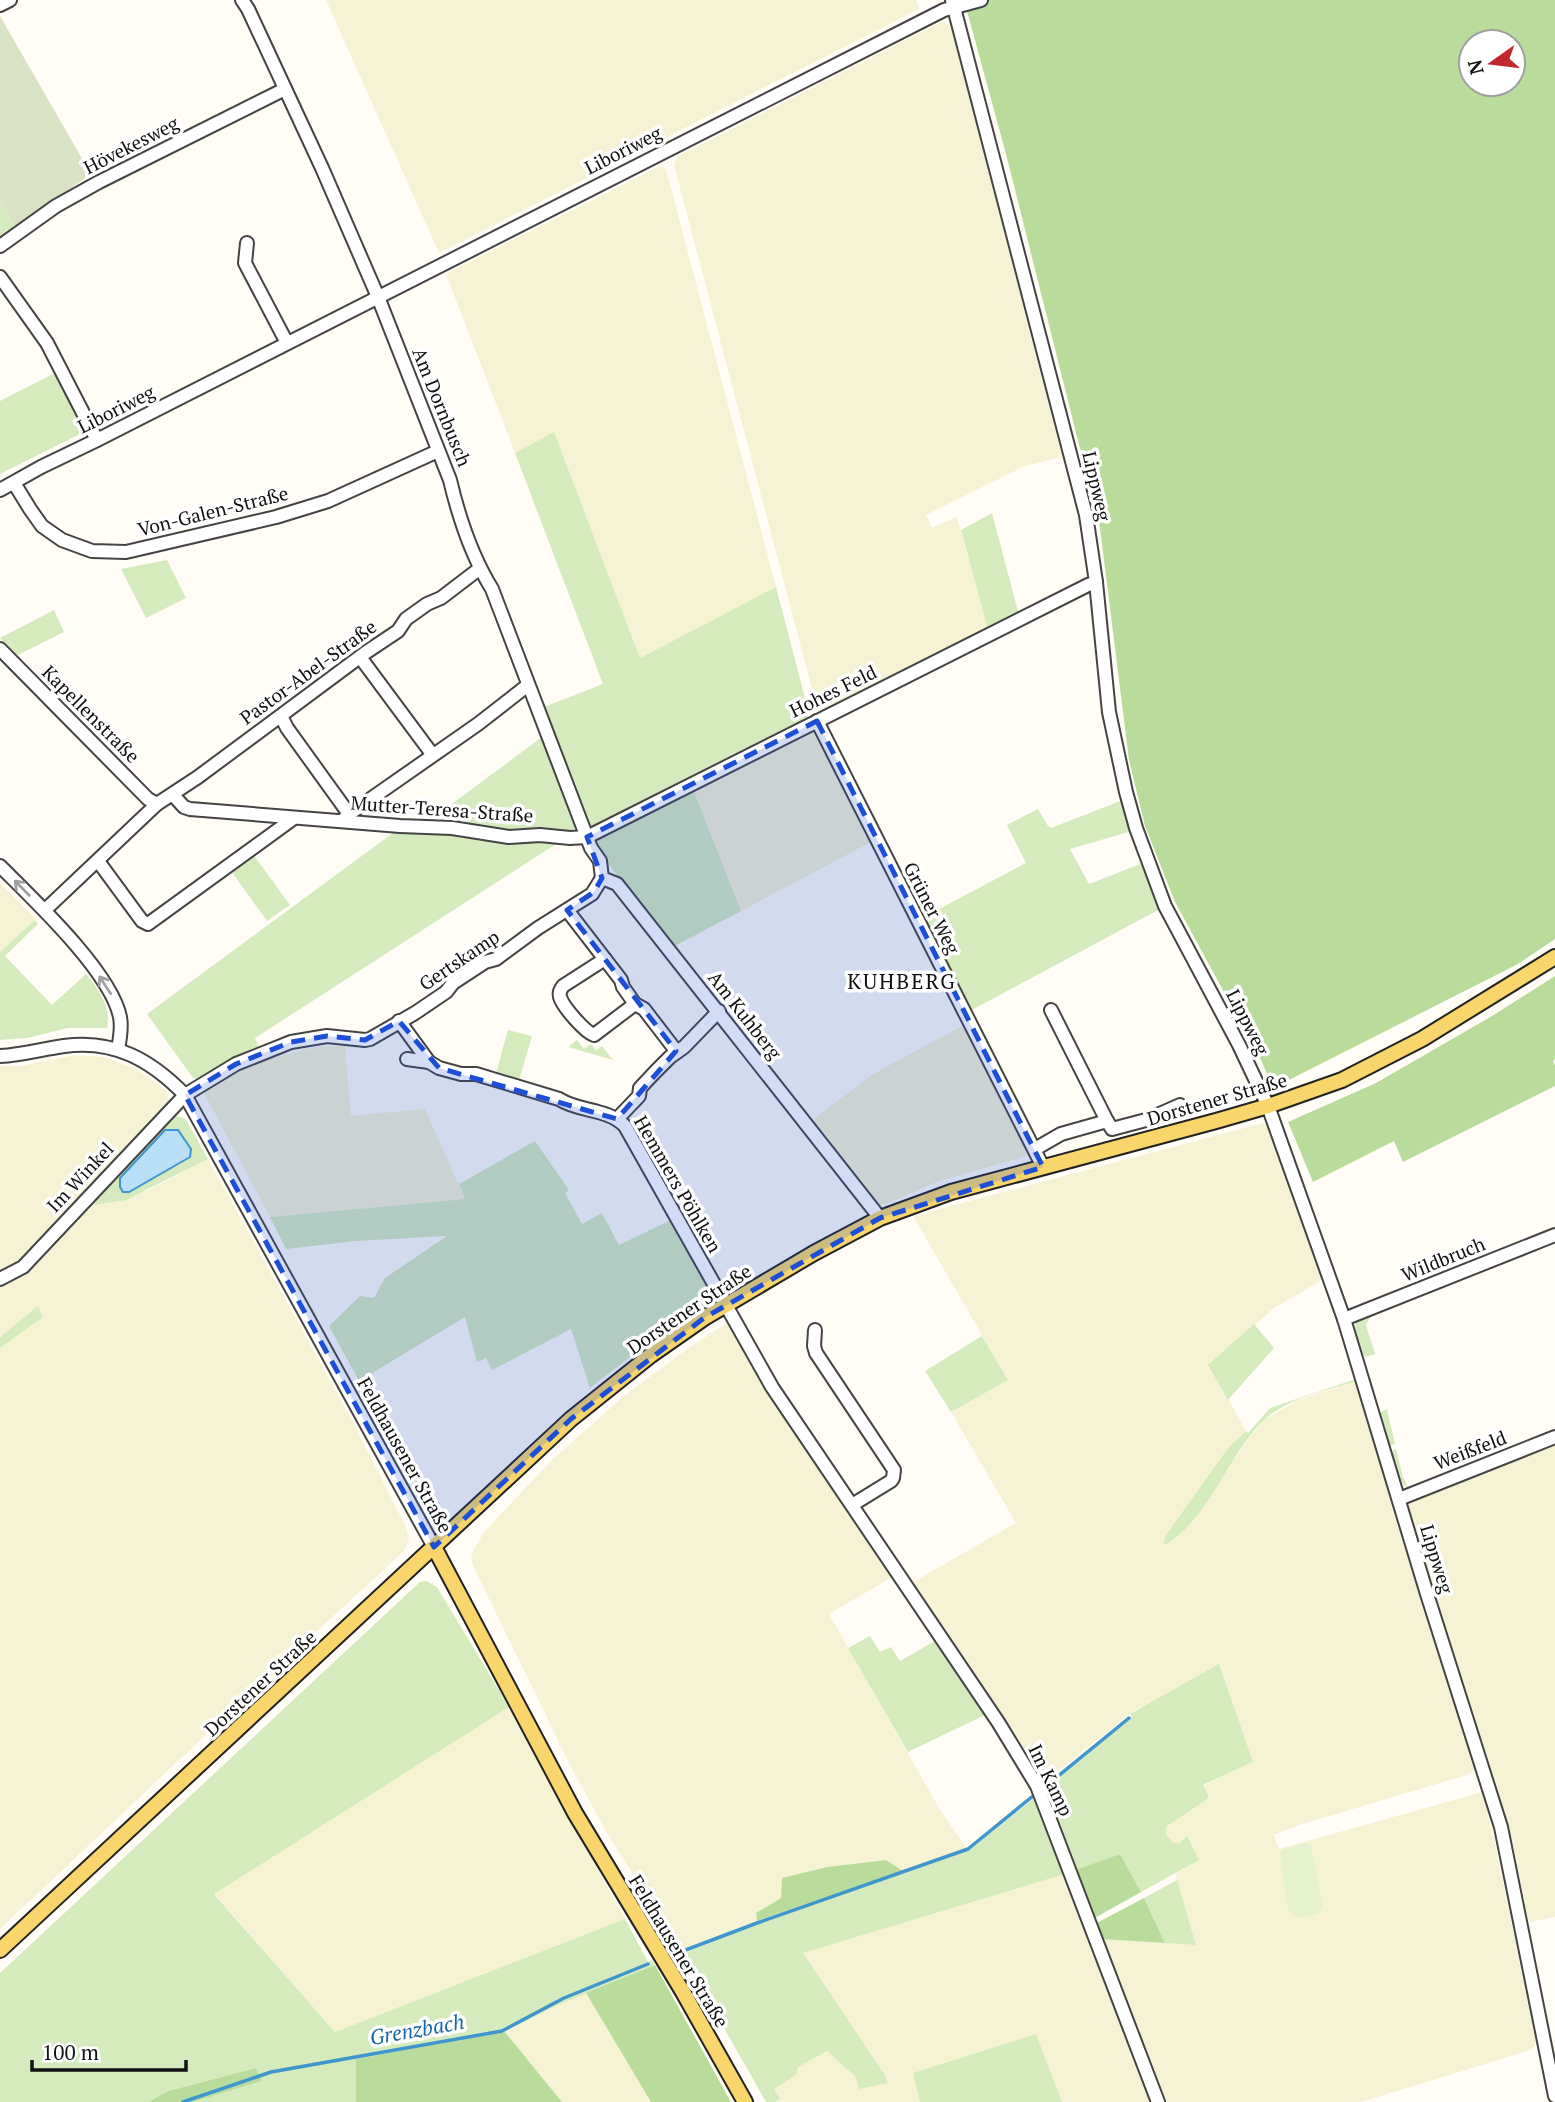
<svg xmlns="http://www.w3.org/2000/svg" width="1555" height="2102" viewBox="0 0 1555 2102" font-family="'PT Serif',serif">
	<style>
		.farmland { fill: #f6f3d4 }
		.green { fill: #d5ebbd }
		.forest { fill: #b9dc9c; fill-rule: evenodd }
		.cemetery { fill: #d9e3c4 }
		.pitch { fill: #e6f2cf }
		.water { fill: #b9e0f7; stroke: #3f96cf; stroke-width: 2 }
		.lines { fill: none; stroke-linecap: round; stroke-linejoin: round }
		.stream { stroke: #3f96cf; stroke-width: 3.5 }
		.minor-casing { stroke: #444; stroke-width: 16 }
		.major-casing { stroke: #222; stroke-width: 18 }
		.minor { stroke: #fff; stroke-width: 12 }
		.major { stroke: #f9d66b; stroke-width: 14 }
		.oneway { stroke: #a0a0a0 }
		.marked { fill: #1d4ed8; fill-opacity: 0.2; stroke: #1d4ed8; stroke-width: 5; stroke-dasharray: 14 9; stroke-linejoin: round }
		.labels { text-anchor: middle; stroke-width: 7; stroke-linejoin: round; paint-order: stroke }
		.street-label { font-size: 19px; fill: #111; stroke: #fff }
		.neighbourhood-label { font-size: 21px; letter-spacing: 2px; fill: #111; stroke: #fff }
		.water-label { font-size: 21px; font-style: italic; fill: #1768a6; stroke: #fff }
	</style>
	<rect width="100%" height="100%" fill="#fffdf5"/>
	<g class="farmland">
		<polygon points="326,0 916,0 919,9 439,253"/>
		<polygon points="941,22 951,25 1062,457 1025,466 926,515 932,528 957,517 988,630 824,712 817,708 674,165 678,156"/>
		<polygon points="660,166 666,169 776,587 640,658 554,433 515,453 446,274"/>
		<polygon points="808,730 817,733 871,842 741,911 693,789"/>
		<polygon points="0,883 36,919 0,952"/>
		<polygon points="964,1025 1027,1149 1027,1156 939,1181 881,1206 877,1204 818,1129 815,1122 815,1118 873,1074"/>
		<polygon points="322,1046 345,1046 351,1116 425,1109 465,1199 270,1217 204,1093 227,1078 261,1061 305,1049"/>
		<polygon points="75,1055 103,1057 134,1068 167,1091 169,1100 18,1264 0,1274 0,1066 20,1066"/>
		<polygon points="1263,1123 1271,1127 1324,1279 1274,1308 1209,1365 1246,1431 1228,1448 1164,1540 1167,1544 1186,1527 1250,1437 1264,1420 1299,1400 1357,1381 1395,1518 1475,1770 1467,1775 1296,1826 1274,1835 1279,1849 1482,1792 1492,1829 1536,2042 1531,2050 1361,2102 1163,2102 1100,1939 1196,1945 1175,1874 1198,1860 1186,1838 1180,1843 1173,1843 1167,1838 1166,1830 1171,1822 1209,1798 1203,1786 1253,1762 1153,1703 1140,1707 1130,1714 1044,1782 914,1587 915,1581 1016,1523 951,1412 1008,1380 913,1216"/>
		<polygon points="208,1159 354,1424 406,1527 409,1541 403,1552 267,1677 0,1929 0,1348 43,1317 37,1307 0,1337 0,1286 25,1272 86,1206 149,1190"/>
		<polygon points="727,1323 732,1323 894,1576 829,1614 939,1808 967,1849 903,1871 886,1860 827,1867 782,1878 781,1898 756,1913 757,1921 681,1950 607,1833 572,1769 473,1566 471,1555 484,1532 553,1459 624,1396 687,1349"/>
		<polygon points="1555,1444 1555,1917 1529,1922 1512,1840 1405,1504"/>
		<polygon points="509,1707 625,1919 335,2032 214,1893"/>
		<polygon points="1065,1874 1153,2102 1062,2102 1036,2034 914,2073 920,2102 775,2102 780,2099 774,2089 795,2075 798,2067 827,2051 857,2077 888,2083 885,2075 802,1953"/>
		<polygon points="586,1993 651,2102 562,2102 505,2032 556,2006"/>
	</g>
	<g class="green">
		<polygon points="0,202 16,228 0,239"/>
		<polygon points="55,373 82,425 80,434 0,474 0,401"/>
		<polygon points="554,432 640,658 776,587 809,713 805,722 594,828 589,825 544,707 603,684 515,453"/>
		<polygon points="992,513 1019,615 988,630 961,530"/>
		<polygon points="167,560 186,598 146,618 121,569"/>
		<polygon points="54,610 64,632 16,656 0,638"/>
		<polygon points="542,737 575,827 569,835 425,824"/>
		<polygon points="693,789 741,911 673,947 595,847 601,835"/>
		<polygon points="1123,800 1132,831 1070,849 1089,884 1143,863 1162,908 968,1012 922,918 1026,863 1007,825 1038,809 1048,826 1051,828"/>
		<polygon points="397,830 556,844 255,1038 260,1049 199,1079 193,1078 147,1014"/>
		<polygon points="253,854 290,905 267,921 231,871"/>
		<path d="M35,920l3,4 -33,32 47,49 34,-31c12,14 26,34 21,54h-39l-41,10 -27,2v-88z"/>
		<polygon points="508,1030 532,1036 518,1084 495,1077"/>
		<polygon points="577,1040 584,1049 591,1044 596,1050 602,1046 613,1060 568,1047"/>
		<polygon points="173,1116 185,1118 208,1159 126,1200 86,1206"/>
		<polygon points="535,1141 569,1190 565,1193 582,1224 602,1213 619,1245 671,1220 712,1293 590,1388 571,1329 492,1370 486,1358 477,1362 465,1317 359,1381 329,1326 360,1296 374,1298 385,1278 447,1236 356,1241 286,1249 270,1217 465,1199 459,1184"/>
		<polygon points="38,1306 43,1317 0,1348 0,1337"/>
		<path d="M1372,1315l-6,10 9,29 -9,3c-9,-7 -13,-26 -9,-37z"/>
		<polygon points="1254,1324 1274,1348 1228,1400 1208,1365"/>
		<polygon points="982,1336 1008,1380 951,1412 925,1371"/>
		<path d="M1356,1379l1,2c-31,10 -70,17 -94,40 -37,37 -52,94 -96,123h-4l3,-9 62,-87 18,-17 2,2 22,-25z"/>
		<polygon points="1387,1409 1395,1444 1390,1446 1381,1414 1381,1412"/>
		<polygon points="1396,1449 1403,1477 1408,1488 1399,1481 1390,1452"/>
		<polygon points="426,1581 437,1587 509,1707 214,1894 335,2032 625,1919 648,1962 652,1960 655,1965 556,2006 502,2033 356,2059 356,2102 193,2102 261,2081 256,2068 168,2091 148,2102 0,2102 0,1973 420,1582"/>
		<polygon points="870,1636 880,1652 891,1647 900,1661 938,1639 987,1714 908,1752 848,1648"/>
		<polygon points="1219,1664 1253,1762 1203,1785 1209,1798 1167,1826 1166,1834 1173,1843 1180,1843 1187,1836 1199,1860 1141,1892 1120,1854 1075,1870 1046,1787 1132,1717 1130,1714"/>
		<polygon points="1034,1798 1065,1874 803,1953 885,2075 888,2083 859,2089 856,2077 827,2051 798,2067 796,2075 774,2089 780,2099 775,2102 766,2102 682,1954 757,1924 969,1850"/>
		<polygon points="1177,1880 1196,1945 1165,1943 1144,1898"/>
		<polygon points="1036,2034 1062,2102 920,2102 913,2073"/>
	</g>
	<g class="forest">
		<path d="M964,0h591v939l-37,25 -241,122 -6,-2 -9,-22 -87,-160 -30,-76 -16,-66 -29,-232 -94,-374zM1471,42h42v42h-42z"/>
		<polygon points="1555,976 1555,1059 1553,1061 1555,1065 1555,1086 1403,1162 1394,1141 1313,1182 1288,1122 1376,1083 1492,1016"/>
		<polygon points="1120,1854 1141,1892 1093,1919 1075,1870"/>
		<polygon points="886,1860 903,1871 757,1921 756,1913 781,1898 782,1878 827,1867"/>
		<polygon points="1144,1898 1165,1943 1100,1939 1095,1924"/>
		<polygon points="655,1965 731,2102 651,2102 586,1993"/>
		<polygon points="505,2032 562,2102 356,2102 356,2059"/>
		<polygon points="256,2068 262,2081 193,2102 148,2102 168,2091"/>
	</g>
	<polygon class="cemetery" points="0,16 88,169 85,178 16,228 0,202"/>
	<polygon class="pitch" points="1301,1844 1311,1844 1323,1906 1319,1913 1311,1916 1296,1918 1288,1909 1280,1856 1282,1850"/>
	<polygon class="water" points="165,1130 178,1130 191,1149 190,1157 129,1192 123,1192 120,1187 120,1178"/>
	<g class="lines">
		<g class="stream">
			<polyline points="1046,1786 1129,1718"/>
			<polyline points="683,1951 757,1923 968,1849 1033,1796"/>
			<polyline points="183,2102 271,2072 502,2031 564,1998 648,1964"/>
		</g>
		<defs>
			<g id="minor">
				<path d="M242,0l6,9 74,159 56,129 72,183c9,38 21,75 42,109l99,259 9,13 2,17 15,6 263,334"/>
				<polyline points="952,0 1086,515 1096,582 1109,712 1126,792 1136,828 1165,906 1239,1045 1268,1106 1344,1319 1427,1594 1501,1827 1555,2096"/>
				<polyline points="0,5 10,0"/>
				<polyline points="247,243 245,263 287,343"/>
				<polyline points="0,246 56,206 99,182 285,89"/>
				<polyline points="0,277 47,343 97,440"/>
				<polyline points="14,483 30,509 42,526 62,540 92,551 126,552 276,517 328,501 438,451"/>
				<polyline points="0,490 41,467 97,440 944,10 981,0"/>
				<polyline points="0,649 148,799 157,804"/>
				<polyline points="360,657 432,754"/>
				<polyline points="281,716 287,728 349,814"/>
				<polyline points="817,721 1043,1167"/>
				<polyline points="173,795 184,807 190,809 400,826 452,828 509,837 540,835 570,838 587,837 1088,585 1096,582"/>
				<polyline points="342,821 349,814 478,724 528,685"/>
				<polyline points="98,861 142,921 148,924 294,818"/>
				<path d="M0,866c33,33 111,106 120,151 2,10 0,22 -2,32"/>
				<polyline points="45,910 157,804 198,777 365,653 398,631 406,619 427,604 441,598 479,569"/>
				<polyline points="567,910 621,980 623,987 635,1004 644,1009 677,1052"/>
				<path d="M605,959l-42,27c-3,5 -4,6 -3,11 3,10 25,35 34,38l41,-31"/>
				<polyline points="1051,1010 1107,1121"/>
				<polyline points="399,1021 429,1062"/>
				<path d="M0,1056c22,-1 42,-7 64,-10 50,-7 87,14 121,49l249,452"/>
				<path d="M407,1059l22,3 10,6 22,6h15l83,25c20,13 48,9 66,27l147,261 226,335 39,64 121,316"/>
				<polyline points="617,1119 639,1096 640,1088 656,1071 670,1057 684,1047 719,1011"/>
				<polyline points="1035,1149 1061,1134 1107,1121 1112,1129 1146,1120 1180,1105"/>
				<polyline points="0,1279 23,1267 185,1095 236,1064 291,1042 327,1036 365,1040 370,1039 415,1013 446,992 453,983 485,962 496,959 538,928 592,894 602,878"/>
				<polyline points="1344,1319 1555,1235"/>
				<polyline points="815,1330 814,1346 816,1353 894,1470 893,1478 891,1481 852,1505"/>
				<polyline points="1399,1499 1555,1437"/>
			</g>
			<g id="major">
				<polyline points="434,1547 575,1813 683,1992 745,2102"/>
				<polyline points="0,1950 571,1419 651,1355 704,1318 814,1253 880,1218 951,1192 1216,1121 1268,1106 1342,1080 1422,1039 1555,957"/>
			</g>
		</defs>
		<use href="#minor" class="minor-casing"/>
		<use href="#major" class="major-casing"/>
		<use href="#minor" class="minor"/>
		<use href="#major" class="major"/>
	</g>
	<defs><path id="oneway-shaft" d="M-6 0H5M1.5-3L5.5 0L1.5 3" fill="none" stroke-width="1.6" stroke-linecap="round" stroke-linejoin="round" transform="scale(1.75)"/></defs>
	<g class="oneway">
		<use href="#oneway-shaft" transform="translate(22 888) rotate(-135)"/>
		<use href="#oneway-shaft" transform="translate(105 985) rotate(-123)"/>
	</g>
	<path class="marked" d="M817,721l226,446 -163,51 -176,100 -133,101 -137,128 -249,-452 51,-31 55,-22 36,-6 38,4 34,-19 40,47 178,51 59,-68 -109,-141 27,-18 8,-14 -15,-41z"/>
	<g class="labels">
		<g class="street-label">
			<text transform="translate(131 145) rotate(-27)" y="7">Hövekesweg</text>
			<text transform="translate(623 150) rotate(-27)" y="7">Liboriweg</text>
			<text transform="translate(442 407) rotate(68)" y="7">Am Dornbusch</text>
			<text transform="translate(116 409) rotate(-27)" y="7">Liboriweg</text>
			<text transform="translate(1097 486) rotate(77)" y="7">Lippweg</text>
			<text transform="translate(213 511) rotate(-14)" y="7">Von-Galen-Straße</text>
			<text transform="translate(308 672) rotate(-36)" y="7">Pastor-Abel-Straße</text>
			<text transform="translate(833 691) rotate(-26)" y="7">Hohes Feld</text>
			<text transform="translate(91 714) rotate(45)" y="7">Kapellenstraße</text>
			<text transform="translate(442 809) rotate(4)" y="7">Mutter-Teresa-Straße</text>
			<text transform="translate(932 908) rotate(63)" y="7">Grüner Weg</text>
			<text transform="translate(459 960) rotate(-34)" y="7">Gertskamp</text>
			<text transform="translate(745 1015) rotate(52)" y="7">Am Kuhberg</text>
			<text transform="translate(1248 1022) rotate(63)" y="7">Lippweg</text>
			<text transform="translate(1217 1099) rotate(-16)" y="7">Dorstener Straße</text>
			<text transform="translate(80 1177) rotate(-47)" y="7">Im Winkel</text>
			<text transform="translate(678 1184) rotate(60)" y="7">Hemmers Pöhlken</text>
			<text transform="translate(1443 1259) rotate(-22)" y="7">Wildbruch</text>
			<text transform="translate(689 1309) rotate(-34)" y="7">Dorstener Straße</text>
			<text transform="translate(1470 1450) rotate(-21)" y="7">Weißfeld</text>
			<text transform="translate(405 1455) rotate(61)" y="7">Feldhausener Straße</text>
			<text transform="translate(1437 1559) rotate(73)" y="7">Lippweg</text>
			<text transform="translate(260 1683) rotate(-43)" y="7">Dorstener Straße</text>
			<text transform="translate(1051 1780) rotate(64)" y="7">Im Kamp</text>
			<text transform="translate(679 1951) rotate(59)" y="7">Feldhausener Straße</text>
		</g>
		<g class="neighbourhood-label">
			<text x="902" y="989">KUHBERG</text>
		</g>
		<g class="water-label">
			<text transform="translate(417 2030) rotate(-10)" y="7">Grenzbach</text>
		</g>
	</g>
	<g transform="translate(1492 63) rotate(256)"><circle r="33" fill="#ffffff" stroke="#a0a0a0" stroke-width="2"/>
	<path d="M0-5L12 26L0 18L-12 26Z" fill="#c4262e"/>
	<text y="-10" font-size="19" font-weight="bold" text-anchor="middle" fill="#111111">N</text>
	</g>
	<path d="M32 2060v10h154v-10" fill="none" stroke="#111111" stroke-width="3.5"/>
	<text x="42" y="2060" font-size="21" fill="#111111" stroke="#ffffff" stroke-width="5" paint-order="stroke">100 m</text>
</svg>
